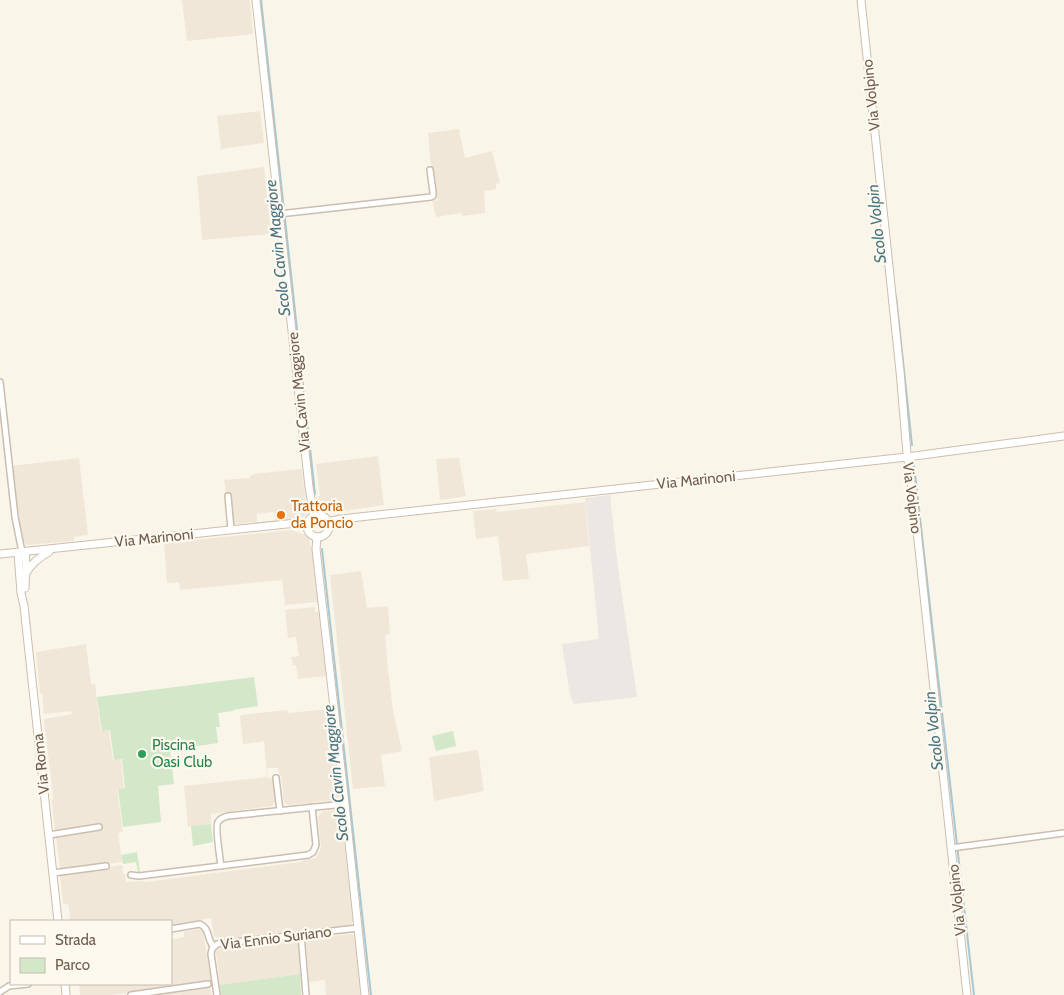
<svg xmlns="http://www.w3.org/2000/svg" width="1064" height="995" viewBox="0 0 1064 995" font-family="Cabin,sans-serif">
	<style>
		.residential { fill: #f1e7d8 }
		.industrial { fill: #ece7e2 }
		.green { fill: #d3e7c9 }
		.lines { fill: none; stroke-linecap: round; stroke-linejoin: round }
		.stream { stroke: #a7c8d3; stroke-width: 2 }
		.street-casing { stroke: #cbbeb0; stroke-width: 8 }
		.secondary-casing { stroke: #cdbeae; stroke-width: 9 }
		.street { stroke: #fff; stroke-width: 5 }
		.secondary { stroke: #fff; stroke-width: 7 }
		.food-dot { fill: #e8710a; stroke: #fdf9ef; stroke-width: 2 }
		.leisure-dot { fill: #2e9e5b; stroke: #fdf9ef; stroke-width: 2 }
		.labels { text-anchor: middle; stroke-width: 4.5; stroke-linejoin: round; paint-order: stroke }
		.street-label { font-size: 15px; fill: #725e4f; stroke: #fdf9ef }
		.food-label { font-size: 15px; fill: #c56008; stroke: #fdf9ef; text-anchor: start }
		.leisure-label { font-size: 15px; fill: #27864d; stroke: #fdf9ef; text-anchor: start }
		.water-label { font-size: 16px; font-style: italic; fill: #4c7582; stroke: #fdf9ef }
	</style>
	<rect width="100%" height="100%" fill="#faf5e9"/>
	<g class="residential">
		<polygon points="182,0 250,0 253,34 187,41"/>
		<polygon points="260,111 264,143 221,149 217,116"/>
		<polygon points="459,129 465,158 492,151 500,183 496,184 496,189 484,191 485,213 462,216 462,213 436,217 432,200 438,201 430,158 428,133"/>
		<polygon points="264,167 271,234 202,240 197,176"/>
		<polygon points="378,456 384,505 331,513 324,509 320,505 318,496 320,496 316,464"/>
		<polygon points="79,458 88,535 74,537 74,541 26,545 21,537 17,521 11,466"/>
		<polygon points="459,458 466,496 440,500 436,459"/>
		<polygon points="302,469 306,507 305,515 304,517 275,520 274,512 257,514 257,522 233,524 229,495 226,494 224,480 249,478 253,474"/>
		<polygon points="585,502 589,546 526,554 529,579 503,581 498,536 476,539 473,511 496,509 497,512"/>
		<polygon points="292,530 308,536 312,550 318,602 285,605 282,580 180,590 179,582 167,583 164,543"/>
		<polygon points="361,571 367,608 388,606 390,634 385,635 388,669 393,711 402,751 381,755 385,786 353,789 330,575"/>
		<polygon points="315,607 315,612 319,612 326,676 298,679 296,665 293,665 291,657 299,656 296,637 288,638 285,610"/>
		<polygon points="86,644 91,684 95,684 101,731 109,730 113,760 121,759 124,788 117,789 123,832 118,833 122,862 60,870 56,836 101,829 101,825 55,831 52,802 53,797 44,719 72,714 71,711 44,714 42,693 40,693 36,652"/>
		<polygon points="329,709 339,796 335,800 288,805 284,802 281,776 279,776 278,768 267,768 268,778 273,778 275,802 272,806 211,814 211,824 188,827 184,786 267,777 264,741 243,744 240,717 241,715 287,710 288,713"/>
		<polygon points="478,750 484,791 434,801 429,757"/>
		<polygon points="337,810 341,813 353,921 351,925 220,939 214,936 211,918 171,925 171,921 69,921 70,916 68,904 63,904 60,875 61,873 122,865 123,874 125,874 126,882 140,881 145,882 301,862 304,860 316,858 321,848 318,817 323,811"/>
		<polygon points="199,929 202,930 203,932 211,981 112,995 80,995 79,984 171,984 171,940 184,937 184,932"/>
		<polygon points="351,934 354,935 355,938 361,995 326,995 325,980 309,982 306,943 311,938"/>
		<polygon points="295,940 298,944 300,974 220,985 216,952 217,949"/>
		<polygon points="210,986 211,995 152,995 198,988"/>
	</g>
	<polygon class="industrial" points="610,495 618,568 637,697 574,704 570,695 562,644 599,639 585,498"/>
	<g class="green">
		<polygon points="254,677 258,706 233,710 233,711 218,713 220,727 216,727 218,743 170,750 174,784 158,786 161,822 123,827 118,789 125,788 122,759 114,760 110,730 102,731 97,697"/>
		<polygon points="453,731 456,746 436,751 432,736"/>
		<polygon points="211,824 213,842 193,846 191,826"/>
		<polygon points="137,852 140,872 138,872 136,862 123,864 121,855"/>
		<polygon points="300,974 301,995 221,995 220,985"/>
	</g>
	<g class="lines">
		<g class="stream">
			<polyline points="261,0 315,494"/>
			<polyline points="896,296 912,445"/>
			<polyline points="914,465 974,995"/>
			<polyline points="322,549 371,995"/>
		</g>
		<defs>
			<g id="street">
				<polyline points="279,214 431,197 433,196 433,192 430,170"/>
				<polyline points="0,382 15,517 22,552"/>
				<polyline points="228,496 231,530"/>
				<polyline points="276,778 280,811"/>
				<polyline points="49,835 99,827"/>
				<polyline points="951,848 1064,833"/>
				<path d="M221,866c-1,-7 -6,-40 -3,-44 2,-4 6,-5 10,-6l117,-12"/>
				<polyline points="53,873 106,866"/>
				<polyline points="131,875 139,876 308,855 313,852 316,845 312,807"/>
				<path d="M171,929l29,-5c10,5 7,15 13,22"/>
				<polyline points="301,934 306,995"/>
				<polyline points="0,992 9,986 28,984"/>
				<polyline points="131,995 208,984"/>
				<polyline points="217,995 211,954 212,949 217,944 358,928"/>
			</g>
			<g id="secondary">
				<polyline points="256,0 309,487 314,516"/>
				<polyline points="861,0 900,371 907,453 914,503 967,995"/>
				<circle cx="318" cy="526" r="11"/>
				<polyline points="327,522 341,519 907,457 1064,436"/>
				<polyline points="317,537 316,549 345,804 365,995"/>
				<polyline points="25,552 26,564 25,588"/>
				<polyline points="18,553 21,593 24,606 58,921"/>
				<polyline points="0,554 296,523 307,525"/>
				<path d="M26,573c6,-10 13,-16 23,-21"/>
				<polyline points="65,984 66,995"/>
			</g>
		</defs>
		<use href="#street" class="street-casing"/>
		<use href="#secondary" class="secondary-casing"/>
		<use href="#street" class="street"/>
		<use href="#secondary" class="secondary"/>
	</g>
	<circle class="food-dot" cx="281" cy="515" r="5"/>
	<circle class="leisure-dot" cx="142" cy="754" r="5"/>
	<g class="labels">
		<g class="street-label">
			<text transform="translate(871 95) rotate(-96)" y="5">Via Volpino</text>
			<text transform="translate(299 392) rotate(-96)" y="5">Via Cavin Maggiore</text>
			<text transform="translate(696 480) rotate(-6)" y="5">Via Marinoni</text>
			<text transform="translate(912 498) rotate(83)" y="5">Via Volpino</text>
			<text transform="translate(154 538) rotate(-6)" y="5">Via Marinoni</text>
			<text transform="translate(41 764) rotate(-96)" y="5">Via Roma</text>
			<text transform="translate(957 900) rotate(-96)" y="5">Via Volpino</text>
			<text transform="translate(276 938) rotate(-7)" y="5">Via Ennio Suriano</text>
		</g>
		<g class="food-label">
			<text x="291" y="511">Trattoria<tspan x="291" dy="17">da Poncio</tspan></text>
		</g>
		<g class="leisure-label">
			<text x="152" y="750">Piscina<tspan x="152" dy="17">Oasi Club</tspan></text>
		</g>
		<g class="water-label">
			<text transform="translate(876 224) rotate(-96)" y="6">Scolo Volpin</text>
			<text transform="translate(277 248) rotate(-96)" y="6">Scolo Cavin Maggiore</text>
			<text transform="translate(933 731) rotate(-96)" y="6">Scolo Volpin</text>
			<text transform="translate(335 773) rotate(-96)" y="6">Scolo Cavin Maggiore</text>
		</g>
	</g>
	<rect x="10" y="920" width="162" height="65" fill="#fdf9ef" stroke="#c5bbaf"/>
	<rect x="20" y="936" width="25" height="8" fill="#ffffff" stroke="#c5bbaf"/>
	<text x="55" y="945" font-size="15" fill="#725e4f">Strada</text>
	<rect x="20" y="958" width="25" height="15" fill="#d3e7c9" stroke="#c5bbaf"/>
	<text x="55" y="970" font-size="15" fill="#725e4f">Parco</text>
</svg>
